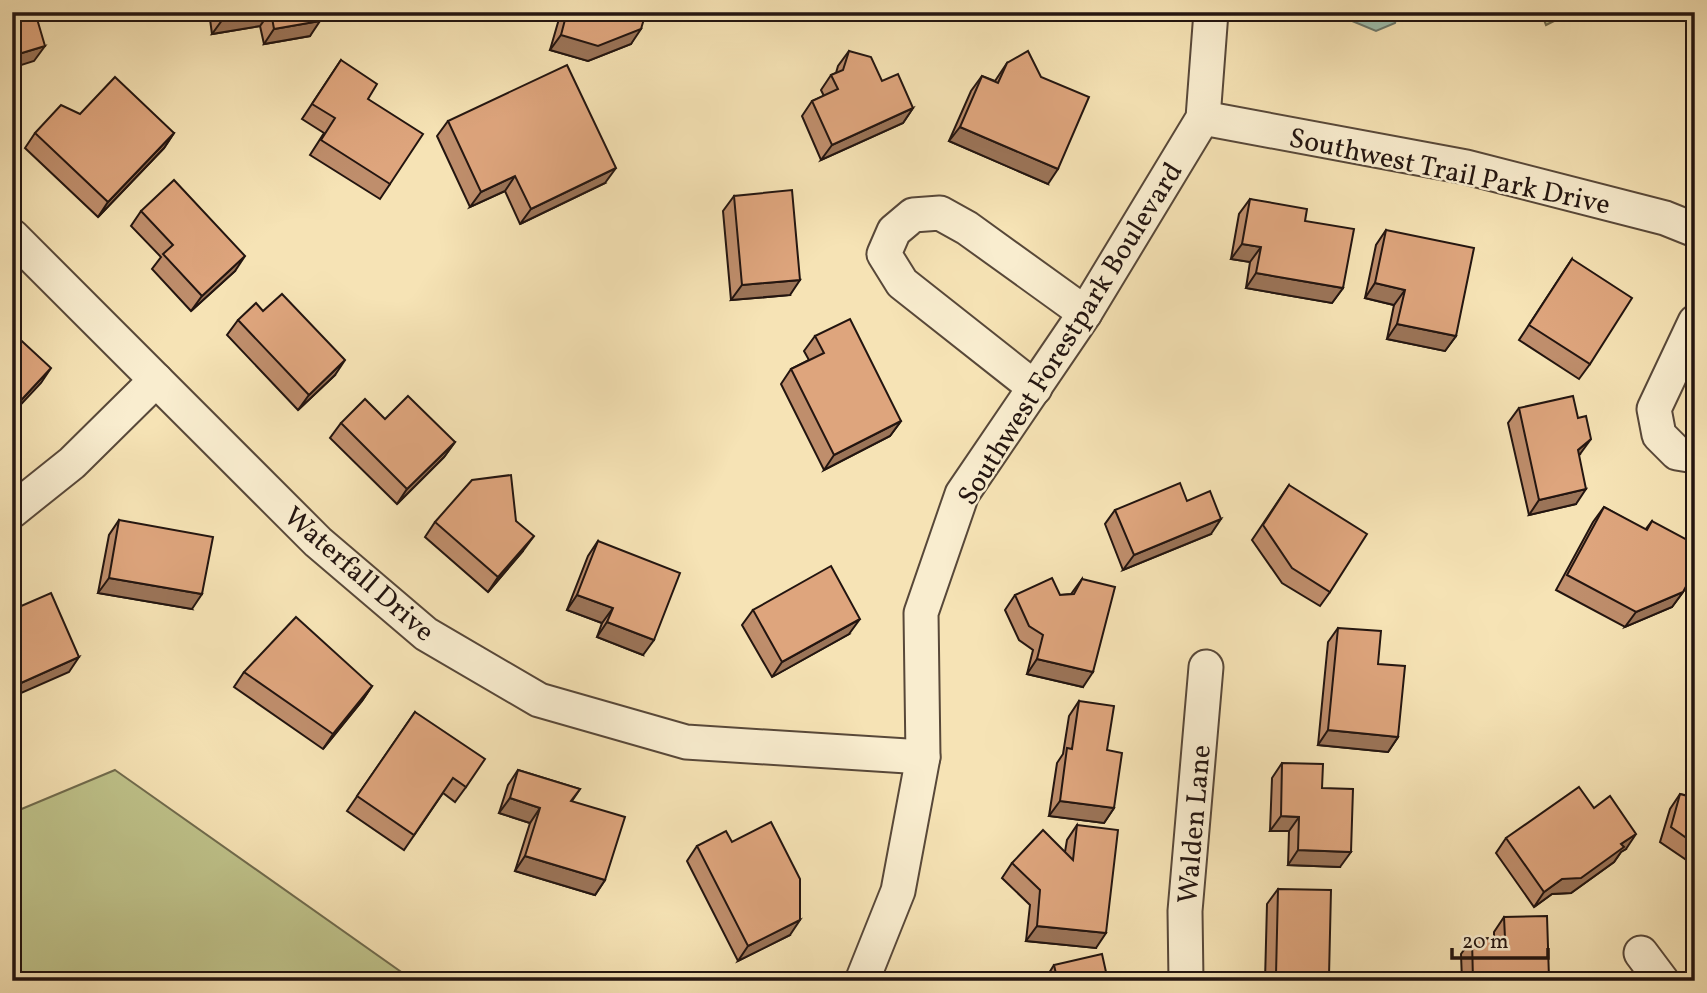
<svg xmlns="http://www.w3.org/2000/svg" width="1707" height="993" viewBox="0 0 1707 993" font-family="Vollkorn,serif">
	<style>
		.green { fill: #bfc38b; stroke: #716c4e; stroke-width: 2 }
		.water { fill: #9dbead; stroke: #6c7a6e; stroke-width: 2 }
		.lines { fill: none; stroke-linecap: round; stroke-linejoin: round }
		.minor-casing { stroke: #584839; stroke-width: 37 }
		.minor { stroke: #f9edcf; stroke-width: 33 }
		.wall { fill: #bf8e6c; stroke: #231510; stroke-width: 2 }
		.shaded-wall { fill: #9b7458; stroke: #231510; stroke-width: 2 }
		.building { fill: #dea57d; stroke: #231510; stroke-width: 2 }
		.labels { text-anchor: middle; stroke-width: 5; stroke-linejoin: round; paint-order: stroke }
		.street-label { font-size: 28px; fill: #231510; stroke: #f9edcf }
	</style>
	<rect width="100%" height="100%" fill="#f6e3b5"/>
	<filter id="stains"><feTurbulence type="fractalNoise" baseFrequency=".00286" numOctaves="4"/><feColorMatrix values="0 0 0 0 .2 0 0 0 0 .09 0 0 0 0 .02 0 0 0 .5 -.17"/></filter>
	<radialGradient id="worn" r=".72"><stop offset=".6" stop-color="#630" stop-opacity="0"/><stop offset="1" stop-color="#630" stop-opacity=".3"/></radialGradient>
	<g class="green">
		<polygon points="1541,12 1572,12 1546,25"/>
		<polygon points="115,770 414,981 12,981 12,813"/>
	</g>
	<polygon class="water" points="1348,12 1398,12 1395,23 1376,31 1352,21"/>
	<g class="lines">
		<defs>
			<g id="minor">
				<polyline points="1203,118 1466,167 1665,218 1695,230"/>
				<polyline points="12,236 318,542 426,634 539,700 686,742 923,757"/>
				<polyline points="1695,322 1654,409 1659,435 1677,453 1695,456"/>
				<polyline points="1035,388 902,283 884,254 894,231 913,215 940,213 967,228 1085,313"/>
				<polyline points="12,511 72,463 156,380"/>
				<polyline points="1641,953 1662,981"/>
				<polyline points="862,981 898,891 923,757 921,613 962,494 1085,313 1203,118 1211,12"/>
				<polyline points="1186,981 1185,911 1206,667"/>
			</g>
		</defs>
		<use href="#minor" class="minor-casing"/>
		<use href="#minor" class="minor"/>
	</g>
	<g class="wall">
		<polygon points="209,12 319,12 310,36 264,44 260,26 212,34"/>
		<polygon points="561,12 646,12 631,44 588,61 550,50"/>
		<polygon points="849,51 882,81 913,108 903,123 821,160 802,116 812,101 824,96 821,90 831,75 836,73 838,66"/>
		<polygon points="341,60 368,99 390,184 380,199 310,155 324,133 302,119"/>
		<polygon points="1007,63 1048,184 949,141 971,91 982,76 995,81"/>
		<polygon points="80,114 174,133 164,148 98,217 25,148 35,133"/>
		<polygon points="448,121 605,183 520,224 505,191 470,207 437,136"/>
		<polygon points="734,196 790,295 731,300 723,211"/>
		<polygon points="1250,199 1305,221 1343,288 1332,303 1246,288 1250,262 1231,259 1239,214"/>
		<polygon points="141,211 235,271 191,311 152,269 161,257 131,226"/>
		<polygon points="1386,230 1456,336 1445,351 1387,339 1394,305 1365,298 1376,245"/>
		<polygon points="1572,259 1590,364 1579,379 1519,340"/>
		<polygon points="263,311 335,375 298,410 227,335 238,320"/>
		<polygon points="815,336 901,421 890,436 824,470 781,384 791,369 809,360 804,351"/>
		<polygon points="1519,408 1580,454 1579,455 1576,504 1529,515 1508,423"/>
		<polygon points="385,419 455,442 444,457 397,504 330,438 341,423"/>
		<polygon points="1289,485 1330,592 1320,606 1282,583 1252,540"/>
		<polygon points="1187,501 1211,534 1123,570 1105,524 1115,510"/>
		<polygon points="1604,507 1645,530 1652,521 1683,592 1672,607 1625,627 1556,590 1593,522"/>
		<polygon points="119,520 192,609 98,593 109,535"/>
		<polygon points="516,521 523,551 488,592 425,537 435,522"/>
		<polygon points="598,541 643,655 597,637 602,623 567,610 588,556"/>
		<polygon points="1082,579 1083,687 1027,674 1033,650 1019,640 1005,610 1015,595 1060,595 1071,594"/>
		<polygon points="753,610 849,634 772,677 742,625"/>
		<polygon points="1338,628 1378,664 1398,737 1388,752 1318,745 1328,642"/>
		<polygon points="244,672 372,686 362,701 323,749 234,687"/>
		<polygon points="1079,701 1107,750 1114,808 1104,823 1049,816 1057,763 1063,754 1069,716"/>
		<polygon points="415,712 466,787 455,802 443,793 404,850 347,811"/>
		<polygon points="1282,763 1322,788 1340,867 1288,865 1289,831 1270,831 1272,778"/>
		<polygon points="518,770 580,789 572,801 605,880 595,895 515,871 530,823 499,813 508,785"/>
		<polygon points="1695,786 1695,863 1688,861 1660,842 1670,809 1680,794 1690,796 1692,790"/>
		<polygon points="1594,808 1626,849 1621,852 1614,862 1571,893 1552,894 1534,907 1496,853 1506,838"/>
		<polygon points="1077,825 1096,948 1026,941 1030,905 1002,878 1012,863 1065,852 1067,840"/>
		<polygon points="732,842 790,935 738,961 687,861 697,846"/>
		<polygon points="1278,889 1329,976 1326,981 1265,981 1267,904"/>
		<polygon points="1504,917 1549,978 1547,981 1462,981 1461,954 1472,939 1494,938 1494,932"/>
		<polygon points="1054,965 1108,981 1044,981"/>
	</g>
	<g class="shaded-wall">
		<polygon points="262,12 270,12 260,26 212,34 223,19"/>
		<polygon points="320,21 310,36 264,44 274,29"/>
		<polygon points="641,29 631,44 588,61 550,50 561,35"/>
		<polygon points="45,46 34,61 12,68 12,56"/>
		<polygon points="913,108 903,123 821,160 832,145"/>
		<polygon points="960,127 1058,169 1048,184 949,141"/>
		<polygon points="174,133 164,148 98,217 108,202"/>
		<polygon points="616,168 605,183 520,224 531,209"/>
		<polygon points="515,176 505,191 470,207 481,192"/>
		<polygon points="1242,244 1261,247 1250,262 1231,259"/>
		<polygon points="245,256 235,271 191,311 202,296"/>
		<polygon points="1256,273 1343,288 1332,303 1246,288"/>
		<polygon points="800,280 790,295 731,300 742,285"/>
		<polygon points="1375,283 1405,290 1394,305 1365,298"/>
		<polygon points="1397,324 1456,336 1445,351 1387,339"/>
		<polygon points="345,360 335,375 298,410 309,395"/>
		<polygon points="51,368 41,383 12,414 12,410"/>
		<polygon points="901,421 890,436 824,470 834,455"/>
		<polygon points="1591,439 1580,454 1567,465 1578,450"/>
		<polygon points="455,442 444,457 397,504 407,489"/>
		<polygon points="1586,489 1576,504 1529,515 1539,500"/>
		<polygon points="1221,519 1211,534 1123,570 1134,555"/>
		<polygon points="534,536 523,551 488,592 498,577"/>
		<polygon points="109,578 202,594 192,609 98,593"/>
		<polygon points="1683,592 1672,607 1625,627 1636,612"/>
		<polygon points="577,595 613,608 602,623 567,610"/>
		<polygon points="860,619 849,634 772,677 782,662"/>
		<polygon points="607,622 654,640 643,655 597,637"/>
		<polygon points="79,657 69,672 12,697 12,687"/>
		<polygon points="1037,659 1093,672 1083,687 1027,674"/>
		<polygon points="372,686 362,701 323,749 333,734"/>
		<polygon points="1328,730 1398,737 1388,752 1318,745"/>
		<polygon points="510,798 540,808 530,823 499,813"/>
		<polygon points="1060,801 1114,808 1104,823 1049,816"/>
		<polygon points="1281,816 1299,817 1289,831 1270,831"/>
		<polygon points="1636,834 1626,849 1621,852 1614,862 1571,893 1552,894 1534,907 1544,892 1562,879 1621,844"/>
		<polygon points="1298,850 1351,852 1340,867 1288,865"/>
		<polygon points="1695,851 1695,863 1688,861"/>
		<polygon points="525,856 605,880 595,895 515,871"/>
		<polygon points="800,920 790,935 738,961 748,946"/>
		<polygon points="1037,926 1106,933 1096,948 1026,941"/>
		<polygon points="1276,975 1329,976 1326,981 1271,981"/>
	</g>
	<g class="building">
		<polygon points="12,12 35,12 45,46 12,56"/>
		<polygon points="222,12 262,12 223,19"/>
		<polygon points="271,12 319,12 320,21 274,29"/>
		<polygon points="567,12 646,12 641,29 598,46 561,35"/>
		<polygon points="849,51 871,57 882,81 898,74 913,108 832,145 812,101 838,89 831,75 843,70"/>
		<polygon points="1028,51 1041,77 1089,97 1058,169 960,127 982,76 998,83 1007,63"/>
		<polygon points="341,60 377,84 368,99 423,134 390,184 321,140 335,118 312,104"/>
		<polygon points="567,65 616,168 531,209 515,176 481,192 448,121"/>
		<polygon points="115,77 174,133 108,202 35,133 61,105 80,114"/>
		<polygon points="174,180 245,256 202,296 163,254 173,245 141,211"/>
		<polygon points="792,190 800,280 742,285 734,196"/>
		<polygon points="1250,199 1307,209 1305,221 1354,229 1343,288 1256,273 1261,247 1242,244"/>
		<polygon points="1386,230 1474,248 1456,336 1397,324 1405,290 1375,283"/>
		<polygon points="1572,259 1632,298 1590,364 1529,325"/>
		<polygon points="282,294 345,360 309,395 238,320 256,303 263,311"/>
		<polygon points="850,319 901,421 834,455 791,369 824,353 815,336"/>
		<polygon points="12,332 51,368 12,410"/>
		<polygon points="408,396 455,442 407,489 341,423 365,399 385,419"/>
		<polygon points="1573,396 1578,418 1586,416 1591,439 1578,450 1586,489 1539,500 1519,408"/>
		<polygon points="511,475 516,521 534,536 498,577 435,522 472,480"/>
		<polygon points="1180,483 1187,501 1210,491 1221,519 1134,555 1115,510"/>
		<polygon points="1289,485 1367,534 1330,592 1292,568 1263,525"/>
		<polygon points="1604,507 1647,530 1652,521 1695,544 1695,570 1683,592 1636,612 1567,575"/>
		<polygon points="119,520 213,537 202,594 109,578"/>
		<polygon points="598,541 680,573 654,640 607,622 613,608 577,595"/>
		<polygon points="831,566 860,619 782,662 753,610"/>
		<polygon points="1052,578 1060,595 1074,594 1082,579 1115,587 1093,672 1037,659 1043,635 1029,626 1015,595"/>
		<polygon points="51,593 79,657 12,687 12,610"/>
		<polygon points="296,617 372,686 333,734 244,672"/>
		<polygon points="1338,628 1381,631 1378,664 1405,666 1398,737 1328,730"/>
		<polygon points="1079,701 1114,706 1107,750 1122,753 1114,808 1060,801 1067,748 1072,749"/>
		<polygon points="415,712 485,759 466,787 453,778 414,835 357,796"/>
		<polygon points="1282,763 1323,764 1322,788 1353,789 1351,852 1298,850 1299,817 1281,816"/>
		<polygon points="518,770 580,789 571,801 625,817 605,880 525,856 540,808 510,798"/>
		<polygon points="1579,787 1594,808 1610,796 1636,834 1621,844 1624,847 1581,878 1562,879 1544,892 1506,838"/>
		<polygon points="1680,794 1695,798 1695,844 1671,827"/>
		<polygon points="771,822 800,879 800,920 748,946 697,846 726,831 732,842"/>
		<polygon points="1077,825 1118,830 1106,933 1037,926 1040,890 1012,863 1043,830 1073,860"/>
		<polygon points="1278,889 1331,890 1329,976 1276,975"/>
		<polygon points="1547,916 1549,978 1543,981 1473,981 1472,939 1505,938 1504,917"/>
		<polygon points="1102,954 1108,981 1045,981 1057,978 1054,965"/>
		<polygon points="718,975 729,981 715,981"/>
	</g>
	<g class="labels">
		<g class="street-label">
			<text transform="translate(1450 170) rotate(12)" y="10">Southwest Trail Park Drive</text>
			<text transform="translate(1069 333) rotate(-58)" y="10">Southwest Forestpark Boulevard</text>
			<text transform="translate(360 573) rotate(41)" y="10">Waterfall Drive</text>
			<text transform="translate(1193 824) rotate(-85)" y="10">Walden Lane</text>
		</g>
	</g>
	<rect width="1707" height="993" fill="none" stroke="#f6e3b5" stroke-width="42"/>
	<rect x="14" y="14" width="1679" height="965" fill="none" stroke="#231510" stroke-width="3.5"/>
	<rect x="21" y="21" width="1665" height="951" fill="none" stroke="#231510" stroke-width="2"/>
	<path d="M1452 948v10h96v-10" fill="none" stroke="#231510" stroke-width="3.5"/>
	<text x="1462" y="948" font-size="21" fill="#231510" stroke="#f9edcf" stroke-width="5" paint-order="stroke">20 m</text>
	<rect width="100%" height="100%" filter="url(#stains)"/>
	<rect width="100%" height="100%" fill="url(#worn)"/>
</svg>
